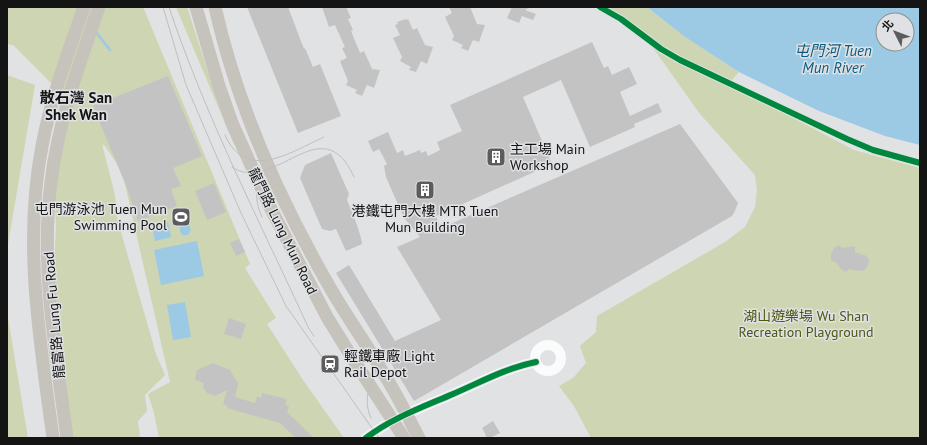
<svg xmlns="http://www.w3.org/2000/svg" width="927" height="445" viewBox="0 0 927 445" font-family="'PT Sans','Noto Sans TC',sans-serif">
	<style>
		.green { fill: #cdd5b3 }
		.water { fill: #9cc9e4; fill-rule: evenodd }
		.lines { fill: none; stroke-linecap: round; stroke-linejoin: round }
		.stream { stroke: #9cc9e4; stroke-width: 2.5 }
		.building { fill: #c4c3c4 }
		.minor { stroke: #fafbfb; stroke-width: 10 }
		.major { stroke: #c6c2bc; stroke-width: 13 }
		.tram { stroke: #bfbfbf; stroke-width: 1 }
		.cycleway-casing { stroke: #e0e1e4; stroke-width: 8 }
		.cycleway { stroke: #00873e; stroke-width: 6 }
		.labels { text-anchor: middle; stroke-width: 3; stroke-linejoin: round; paint-order: stroke }
		.poi-label { font-size: 14px; fill: #141415; stroke: #e0e1e4; text-anchor: start }
		.street-label { font-size: 14px; fill: #141415; stroke: #e0e1e4 }
		.park-label { font-size: 14px; fill: #4d570e; stroke: #e0e1e4 }
		.water-label { font-size: 15px; font-style: italic; fill: #085b80; stroke: #e0e1e4 }
		.neighbourhood-label { font-size: 15px; font-weight: bold; fill: #141415; stroke: #e0e1e4 }
	</style>
	<rect width="100%" height="100%" fill="#e1e2e3"/>
	<g class="green">
		<polygon points="7,7 143,7 250,264 245,268 276,318 267,324 303,380 344,438 159,438 154,413 148,394 170,382 122,171 105,146 102,144 115,195 117,218 156,354 165,375 145,395 147,411 138,421 140,438 72,438 62,383 54,271 56,226 54,180 73,105 13,45 7,44"/>
		<polygon points="176,7 187,7 208,72 236,146 233,142"/>
		<polygon points="605,7 647,7 685,37 739,72 728,84 854,150 920,168 920,438 591,438 574,406 559,386 573,378 586,363 580,346 596,332 597,316 725,242 745,227 755,207 757,190 755,175 700,114 641,31 623,16"/>
		<polygon points="7,75 35,85 7,250"/>
		<polygon points="7,312 28,438 7,438"/>
	</g>
	<g class="water">
		<path d="M647,7h273v138l-35,-9 -66,-25 -80,-39 -54,-35zM883,20h24v24h-24z"/>
		<path d="M181,208l5,1c3,7 -1,11 5,20l-3,6h-6l-2,-4v-10l-4,-10z"/>
		<polygon points="168,222 171,237 155,241 152,226"/>
		<polygon points="197,241 204,276 161,285 154,250"/>
		<polygon points="185,302 191,337 173,340 167,305"/>
	</g>
	<g class="lines">
		<polyline class="stream" points="96,32 110,50"/>
	</g>
	<g class="building">
		<polygon points="247,7 288,7 304,49 305,48 313,67 320,64 341,116 298,133"/>
		<polygon points="322,7 346,7 351,18 348,19 353,30 351,31 360,53 364,51 372,69 380,70 374,88 367,85 362,96 355,93 357,90 346,85 348,81 340,61 347,58 342,48 345,47 344,45 335,25 329,27"/>
		<polygon points="449,7 470,7 477,24 485,25 479,42 473,40 468,51 461,48 463,45 452,40 454,36 445,17 452,13"/>
		<polygon points="512,7 531,7 525,10 536,14 533,20 522,16 519,23 507,18"/>
		<polygon points="406,19 406,20 408,19 413,30 417,28 425,45 433,47 427,64 421,61 416,72 409,70 411,67 400,61 402,57 393,38 400,35 395,25 398,24 397,22"/>
		<polygon points="592,42 604,68 608,66 612,75 629,67 637,84 620,92 630,116 658,103 662,112 634,124 635,127 590,147 561,80 523,97 552,164 436,216 441,228 680,124 738,203 734,213 732,216 414,401 336,273 349,265 395,341 441,320 397,247 420,237 404,218 386,177 384,166 387,164 379,149 373,152 368,141 388,132 397,153 403,150 405,156 420,150 421,153 426,151 428,156 440,150 437,142 462,131 450,105"/>
		<polygon points="168,76 202,156 173,168 181,186 171,189 177,206 138,221 127,188 93,106"/>
		<polygon points="331,153 349,194 347,200 357,225 361,238 362,244 346,251 336,229 330,231 322,229 300,178 305,165"/>
		<polygon points="214,183 226,212 207,220 195,191"/>
		<polygon points="239,239 245,252 236,256 230,243"/>
		<polygon points="839,245 842,248 855,246 855,252 867,256 869,261 867,267 865,270 859,271 849,269 846,272 841,269 836,262 831,261 831,254 834,248"/>
		<polygon points="229,318 246,324 241,339 224,334"/>
		<polygon points="213,363 230,370 238,384 235,397 255,403 257,396 261,398 262,393 287,399 285,405 289,406 287,412 314,438 296,438 280,423 227,408 228,406 223,404 227,390 215,396 207,393 203,387 204,383 195,380 197,370"/>
		<polygon points="493,421 500,433 490,438 487,438 482,428"/>
	</g>
	<g class="lines">
		<g class="minor">
			<circle cx="548" cy="358" r="13"/>
			<path d="M366,438c26,-20 57,-31 87,-44 28,-12 53,-26 83,-32"/>
		</g>
		<g class="major">
			<polyline points="196,7 219,86 232,123 269,205 327,317 353,359 404,438"/>
			<path d="M215,7c22,98 63,190 113,277 16,29 36,56 53,85 14,22 26,46 38,69"/>
			<path d="M53,438c-13,-97 -30,-194 -11,-292 9,-48 26,-93 42,-139"/>
			<path d="M67,438c-11,-85 -27,-171 -16,-256 7,-60 28,-118 48,-175"/>
		</g>
		<g class="tram">
			<polyline points="163,7 186,85 241,213 286,306 379,438"/>
			<path d="M169,7c37,111 91,215 140,322l5,7"/>
			<path d="M225,135c21,48 66,17 99,2"/>
			<path d="M232,167c42,29 90,-62 122,10"/>
			<path d="M262,217c-8,-17 -8,-34 7,-47"/>
			<path d="M371,418c-14,-29 13,-56 29,-79"/>
		</g>
		<defs>
			<g id="cycleway">
				<polyline points="600,7 621,19 661,49 680,60 847,139 873,150 920,163"/>
				<path d="M366,438c26,-20 57,-31 87,-44 28,-12 53,-26 83,-32"/>
			</g>
		</defs>
		<use href="#cycleway" class="cycleway-casing"/>
		<use href="#cycleway" class="cycleway"/>
	</g>
	<defs>
		<symbol id="building-square" viewBox="-11 -11 22 22"><rect x="-9" y="-9" width="18" height="18" rx="4" fill="#5c5c5d" stroke="#e0e1e4"/><path d="M-4-6H4V6H1V3H-1V6H-4ZM-2.5-4.3h1.7v1.8h-1.7ZM.8-4.3h1.7v1.8H.8ZM-2.5-1h1.7V.8h-1.7ZM.8-1h1.7V.8H.8Z" fill="#fff"/></symbol>
		<symbol id="stadium-square" viewBox="-11 -11 22 22"><rect x="-9" y="-9" width="18" height="18" rx="4" fill="#5c5c5d" stroke="#e0e1e4"/><path d="M0-5a6.5 5 0 1 0 0 10a6.5 5 0 1 0 0-10ZM-3.5-1.8h7v3.6h-7Z" fill="#fff"/></symbol>
		<symbol id="station-square" viewBox="-11 -11 22 22"><rect x="-9" y="-9" width="18" height="18" rx="4" fill="#5c5c5d" stroke="#e0e1e4"/><path d="M-3-6H3Q5-6 5-4V2Q5 4 3 4L4.5 6H3L1.5 4h-3L-3 6H-4.5L-3 4Q-5 4-5 2V-4Q-5-6-3-6ZM-3.5-4v3h7v-3ZM-3.5 1v1.5H-2V1ZM2 1v1.5H3.5V1Z" fill="#fff"/></symbol>
	</defs>
	<g fill-rule="evenodd">
		<use href="#building-square" x="485" y="146" width="22" height="22"/>
		<use href="#building-square" x="414" y="179" width="22" height="22"/>
		<use href="#stadium-square" x="170" y="206" width="22" height="22"/>
		<use href="#station-square" x="319" y="353" width="22" height="22"/>
	</g>
	<g class="labels">
		<g class="poi-label">
			<text x="510" y="154">主工場 Main<tspan x="510" dy="16">Workshop</tspan></text>
			<text x="167" y="214" text-anchor="end">屯門游泳池 Tuen Mun<tspan x="167" dy="16">Swimming Pool</tspan></text>
			<text x="425" y="216" text-anchor="middle">港鐵屯門大樓 MTR Tuen<tspan x="425" dy="16">Mun Building</tspan></text>
			<text x="344" y="361">輕鐵車廠 Light<tspan x="344" dy="16">Rail Depot</tspan></text>
		</g>
		<g class="street-label">
			<text transform="translate(283 231) rotate(64)" y="5">龍門路 Lung Mun Road</text>
			<text transform="translate(54 315) rotate(-95)" y="5">龍富路 Lung Fu Road</text>
		</g>
		<g class="park-label">
			<text x="806" y="321">湖山遊樂場 Wu Shan<tspan x="806" dy="16">Recreation Playground</tspan></text>
		</g>
		<g class="water-label">
			<text x="833" y="56">屯門河 Tuen<tspan x="833" dy="17">Mun River</tspan></text>
		</g>
		<g class="neighbourhood-label">
			<text x="76" y="103">散石灣 San<tspan x="76" dy="17">Shek Wan</tspan></text>
		</g>
	</g>
	<rect width="927" height="445" fill="none" stroke="#141415" stroke-width="16"/>
	<g transform="translate(895 32) rotate(312)"><circle r="19" fill="#e0e1e4" stroke="#8e8f91"/>
	<path d="M0-3L7 15L0 10L-7 15Z" fill="#5c5c5d"/>
	<text y="-6" font-size="11" font-weight="bold" text-anchor="middle" fill="#141415">北</text>
	</g>
</svg>
